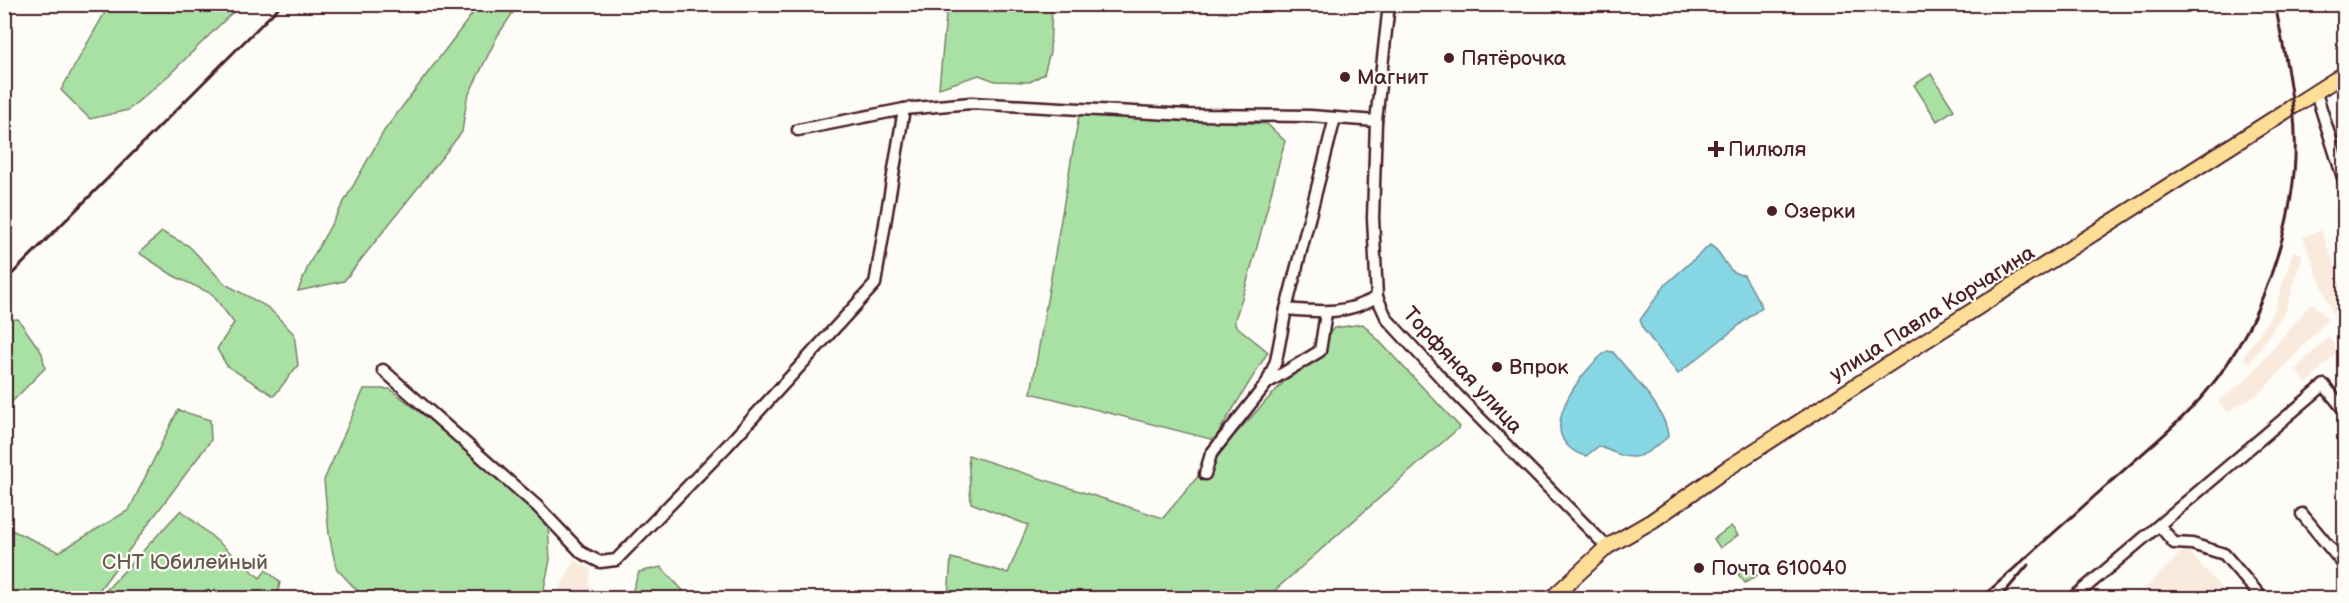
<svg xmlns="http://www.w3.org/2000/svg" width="2349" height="603" viewBox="0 0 2349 603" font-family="'Balsamiq Sans',sans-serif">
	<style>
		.built { fill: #faeade }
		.green { fill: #a9e1a5; stroke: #7a8068; stroke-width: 1.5 }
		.water { fill: #87d6e3; stroke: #6f8d99; stroke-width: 1.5 }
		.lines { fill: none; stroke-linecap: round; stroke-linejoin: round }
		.minor-casing { stroke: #4a1f2b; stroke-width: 15 }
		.major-casing { stroke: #4a1f2b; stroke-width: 18 }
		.minor { stroke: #fdfcf7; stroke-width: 10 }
		.major { stroke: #fcde96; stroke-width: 14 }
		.rail { stroke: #4a1f2b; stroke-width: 3 }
		.poi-dot { fill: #4a1f2b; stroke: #fdfcf7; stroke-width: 2 }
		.labels { text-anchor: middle; stroke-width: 4.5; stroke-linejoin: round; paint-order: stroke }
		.poi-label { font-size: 21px; fill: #4a1f2b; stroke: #fdfcf7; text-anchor: start }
		.street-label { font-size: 21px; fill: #4a1f2b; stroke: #fdfcf7 }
		.park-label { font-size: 21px; fill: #665950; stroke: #fdfcf7 }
	</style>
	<rect width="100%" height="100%" fill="#fdfcf7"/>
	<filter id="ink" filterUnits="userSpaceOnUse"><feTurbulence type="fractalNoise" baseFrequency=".0167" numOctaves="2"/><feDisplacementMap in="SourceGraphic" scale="12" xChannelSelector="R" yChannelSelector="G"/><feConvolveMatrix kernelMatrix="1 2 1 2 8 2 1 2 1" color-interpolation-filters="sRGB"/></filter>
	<g filter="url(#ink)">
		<g class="built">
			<polygon points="2321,230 2344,291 2344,344 2303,237"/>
			<polygon points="2293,251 2303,254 2286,310 2250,363 2243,358 2275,309"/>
			<polygon points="2312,302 2328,319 2261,392 2227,412 2218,401 2245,381"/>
			<polygon points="2329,336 2337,351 2307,384 2295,370"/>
			<polygon points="2186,548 2230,598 2135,598"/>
			<polygon points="574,560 591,569 589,586 607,598 555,598"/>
		</g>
		<g class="green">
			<polygon points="109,5 109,4 240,5 169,75 128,110 90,119 61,90"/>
			<polygon points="479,5 518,5 498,35 467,98 462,132 344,281 298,291 309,264 384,131"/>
			<polygon points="947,5 1052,5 1050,52 1044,74 1030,82 995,81 979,75 939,88"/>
			<polygon points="1931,74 1954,110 1937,121 1914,85"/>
			<path d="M1079,115l188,9 18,17c-17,60 -29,119 -50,178v6l33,27 -54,88 -183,-47z"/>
			<polygon points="162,232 189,246 225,284 269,308 294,334 298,365 274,396 227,366 217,349 234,323 212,294 174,276 139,253"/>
			<polygon points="18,319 42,353 45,368 5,409 5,320"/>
			<polygon points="1363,324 1460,427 1266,598 948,598 951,558 1008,573 1028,525 971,503 968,455 1163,518 1215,456 1334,328"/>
			<polygon points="364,389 390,389 436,425 548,524 550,560 542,598 364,598 336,568 329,534 324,480"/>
			<polygon points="178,410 210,420 211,440 97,593 77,598 5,598 5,527 59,552 129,510"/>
			<polygon points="181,510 260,578 266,570 280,582 277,598 99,598"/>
			<polygon points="1731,526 1738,535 1720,548 1714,539"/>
			<polygon points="1755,563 1762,572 1745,583 1738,574"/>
			<polygon points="661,567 690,598 630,598 639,572"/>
		</g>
		<g class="water">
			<path d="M1710,245c16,9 14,29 34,30l18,32 -84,67 -34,-44 -4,-10 26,-36z"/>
			<path d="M1607,351l6,1c17,22 54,57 55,85 -31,25 -34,25 -69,9l-13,10c-7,-1 -11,-4 -16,-8 -30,-25 15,-81 37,-97z"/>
		</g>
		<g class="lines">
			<defs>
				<g id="minor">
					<polyline points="1389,4 1376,121 1373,218 1377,297 1387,319 1457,395 1607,547"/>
					<polyline points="2316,93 2344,181"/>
					<path d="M1335,118l-49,191c36,3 59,6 91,-12"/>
					<polyline points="798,130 904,109 971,103 1188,115 1310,116 1376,121"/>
					<polyline points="383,370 537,506 582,553 600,562 616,560 727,446 875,284 904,109"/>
					<polyline points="1267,383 1276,361 1286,309"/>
					<polyline points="1205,474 1211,454 1267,383 1320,351 1326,313"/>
					<polyline points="2302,514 2344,565"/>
					<polyline points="2160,526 2174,543 2192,544 2224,554 2262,598"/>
					<polyline points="2073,598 2324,385 2344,410"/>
				</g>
				<polyline id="major" points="1552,598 1607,547 1652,521 1728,468 1917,346 2344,74"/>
			</defs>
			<use href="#minor" class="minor-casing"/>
			<use href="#major" class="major-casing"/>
			<use href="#minor" class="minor"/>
			<use href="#major" class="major"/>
			<g class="rail">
				<polyline points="4,282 282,4"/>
				<path d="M1981,598c45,-40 90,-81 135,-121 31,-28 63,-53 90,-85 60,-71 99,-191 87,-284 -4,-35 -11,-69 -18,-104"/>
				<polyline points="2000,598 2028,565"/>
			</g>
		</g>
	</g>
	<g class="poi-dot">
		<circle cx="1449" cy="58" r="6"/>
		<circle cx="1345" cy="77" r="6"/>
		<path d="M1713 140h6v6h6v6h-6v6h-6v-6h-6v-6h6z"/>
		<circle cx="1772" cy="211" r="6"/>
		<circle cx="1497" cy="367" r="6"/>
		<circle cx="1699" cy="568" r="6"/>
	</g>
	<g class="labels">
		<g class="poi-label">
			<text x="1461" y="65">Пятёрочка</text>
			<text x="1357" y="84">Магнит</text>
			<text x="1728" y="156">Пилюля</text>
			<text x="1784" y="218">Озерки</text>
			<text x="1509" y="374">Впрок</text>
			<text x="1711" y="575">Почта 610040</text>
		</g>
		<g class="street-label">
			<text transform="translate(1932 313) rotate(-32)" y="7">улица Павла Корчагина</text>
			<text transform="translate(1463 370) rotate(47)" y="7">Торфяная улица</text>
		</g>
		<g class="park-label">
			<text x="185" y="569">СНТ Юбилейный</text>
		</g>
	</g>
	<rect width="2349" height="603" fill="none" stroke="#fdfcf7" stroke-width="24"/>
	<rect x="12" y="12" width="2325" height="579" fill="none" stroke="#4a1f2b" stroke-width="2" filter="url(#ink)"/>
</svg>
